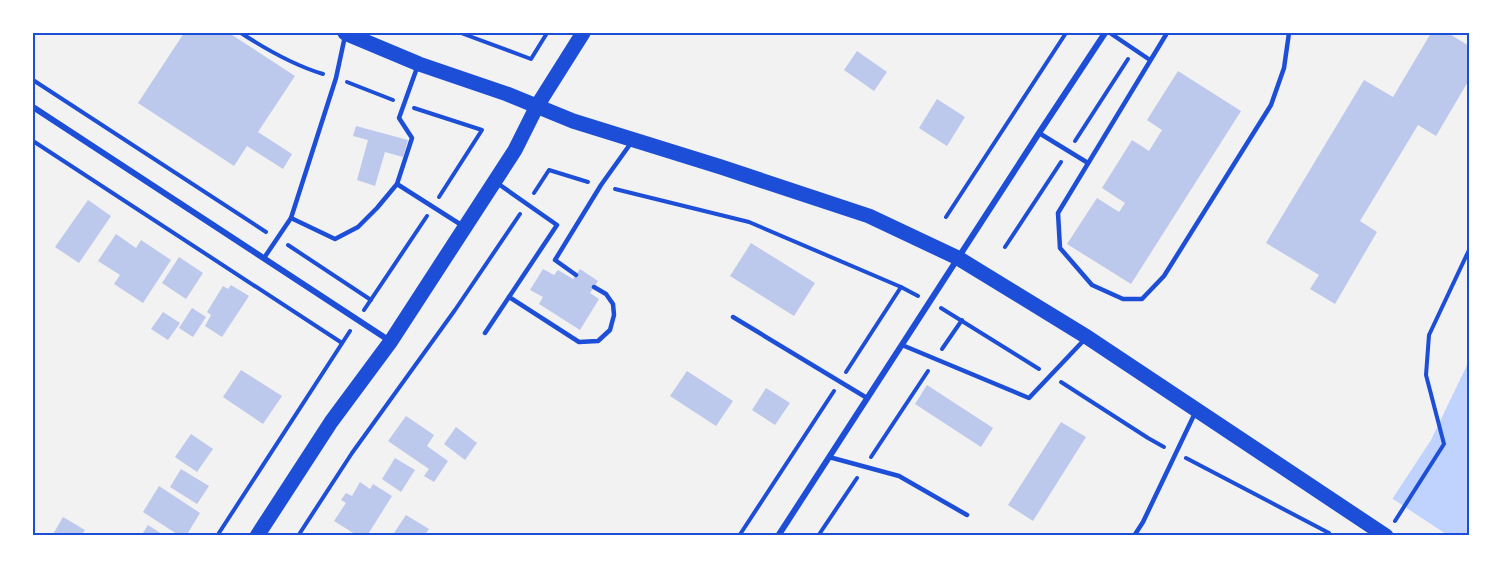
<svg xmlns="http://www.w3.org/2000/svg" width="1502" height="569" viewBox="0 0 1502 569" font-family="'DejaVu Sans',sans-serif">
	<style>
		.water { fill: #bfd3fe }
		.pier { fill: #f2f2f2 }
		.building { fill: #bdc9ec }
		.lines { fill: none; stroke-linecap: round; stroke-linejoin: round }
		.path { stroke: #1d4ed8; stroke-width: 4 }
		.service { stroke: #1d4ed8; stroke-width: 4.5 }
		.minor { stroke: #1d4ed8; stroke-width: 6 }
		.primary { stroke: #1d4ed8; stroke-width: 15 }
		.neatline { fill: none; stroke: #1d4ed8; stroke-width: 2 }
	</style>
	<rect width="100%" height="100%" fill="#f2f2f2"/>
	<polygon class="water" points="1469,361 1469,536 1368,536 1431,440"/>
	<polygon class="pier" points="1390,497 1449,536 1365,536"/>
	<g class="building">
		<polygon points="184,33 229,33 295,76 258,132 292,154 283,169 247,146 234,166 138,103"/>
		<polygon points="1431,33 1448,33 1469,46 1469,80 1436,136 1418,125 1360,221 1377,232 1335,304 1310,289 1319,275 1266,243 1364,80 1393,97"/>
		<polygon points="857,51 887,72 874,91 844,70"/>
		<polygon points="1178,71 1241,111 1131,284 1067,244 1097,198 1119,212 1125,203 1102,188 1132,140 1149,151 1162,130 1147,120"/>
		<polygon points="937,99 965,117 947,146 919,128"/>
		<polygon points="356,126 408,140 403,157 385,152 375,186 357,180 368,140 353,136"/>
		<polygon points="88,200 111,216 79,263 55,247"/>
		<polygon points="116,234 136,248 141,240 171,260 143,303 114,284 120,275 98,261"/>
		<polygon points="751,243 815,283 794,316 730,276"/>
		<polygon points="179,257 203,273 186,299 162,283"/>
		<polygon points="543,269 554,275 558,270 573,279 580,269 598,281 590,293 599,299 580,330 539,304 543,297 530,290"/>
		<polygon points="231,285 249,296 222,337 205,326 211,315 207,312 223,286 228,289"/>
		<polygon points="192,308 206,317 193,337 179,328"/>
		<polygon points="163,312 180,323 168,340 151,329"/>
		<polygon points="241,370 282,396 263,424 223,397"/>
		<polygon points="687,371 733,401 716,426 670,396"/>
		<polygon points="927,385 993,428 981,447 915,404"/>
		<polygon points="766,388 790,403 775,425 752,410"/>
		<polygon points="406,416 434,435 427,446 448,461 434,482 424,476 429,469 388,441"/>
		<polygon points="1061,422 1086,437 1033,521 1008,505"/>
		<polygon points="456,427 477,443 465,460 444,444"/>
		<polygon points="191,434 213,449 197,472 175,457"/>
		<polygon points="395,458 415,470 401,492 382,479"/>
		<polygon points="181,469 209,486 197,504 170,487"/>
		<polygon points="360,482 370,489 373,484 392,496 367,536 358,536 334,521 346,503 341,500 346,493 352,496"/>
		<polygon points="159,486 200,513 186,536 180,536 143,512"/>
		<polygon points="406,515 429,529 424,536 392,536"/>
		<polygon points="63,517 85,530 81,536 52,536"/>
		<polygon points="148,525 165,536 141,536"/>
	</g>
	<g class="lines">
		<g class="path">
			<path d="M241,33c26,17 52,32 82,41"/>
			<polyline points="461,33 531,59 547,33"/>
			<polyline points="33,80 266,232"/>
			<polyline points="347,82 393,100"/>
			<polyline points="414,108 482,130 439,197"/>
			<polyline points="33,141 342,343"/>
			<polyline points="1075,141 1128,59"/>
			<polyline points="615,189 749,222 901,287 918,296"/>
			<polyline points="534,193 549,170 588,182"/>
			<polyline points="946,217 1066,33"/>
			<polyline points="288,245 371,300"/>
			<polyline points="1005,247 1061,162"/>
			<polyline points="941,308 1039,369"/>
			<polyline points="364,310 427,216"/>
			<polyline points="942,349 962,320"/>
			<polyline points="846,372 901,287"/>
			<polyline points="1061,382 1148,438 1164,447"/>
			<polyline points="871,457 928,371"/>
			<polyline points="1186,458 1329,533"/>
			<polyline points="1395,521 1444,444 1426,375 1429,335 1469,250"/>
			<polyline points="217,536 350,331"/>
			<polyline points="298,536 352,453 455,310 520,214"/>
			<polyline points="739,536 834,391"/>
			<polyline points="818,536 857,478"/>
		</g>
		<g class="service">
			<polyline points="1110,33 1150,60"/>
			<polyline points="1167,33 1058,213 1060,248 1092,285 1123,299 1142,299 1164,276 1271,105 1284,68 1289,33"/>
			<polyline points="345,36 336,78 291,218 335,239 358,227 377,208 397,184 412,138 399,118 418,65"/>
			<polyline points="1039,133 1088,163"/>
			<polyline points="497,183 557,225 509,297 579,342 598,341 610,330 614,315 613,304 606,294 594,287"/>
			<polyline points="397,184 463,226"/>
			<polyline points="264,258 291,218"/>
			<polyline points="576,275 555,260 601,185 631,143"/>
			<polyline points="733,317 867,398"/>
			<polyline points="485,333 509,297"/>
			<polyline points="902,345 1029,398 1085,339"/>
			<polyline points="829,457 899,476 967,515"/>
			<polyline points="1134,536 1143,522 1195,413"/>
		</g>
		<g class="minor">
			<polyline points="33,107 390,341"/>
			<polyline points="778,536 1039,133 1105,33"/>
		</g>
		<g class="primary">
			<polyline points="345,33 419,64 507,94 573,121 721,167 869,216 958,258 1087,337 1386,536"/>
			<polyline points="257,536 331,422 391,341 515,150 537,106 583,33"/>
		</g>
	</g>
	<rect width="1502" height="569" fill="none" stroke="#ffffff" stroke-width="69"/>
	<rect x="34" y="34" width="1434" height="500" class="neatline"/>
</svg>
